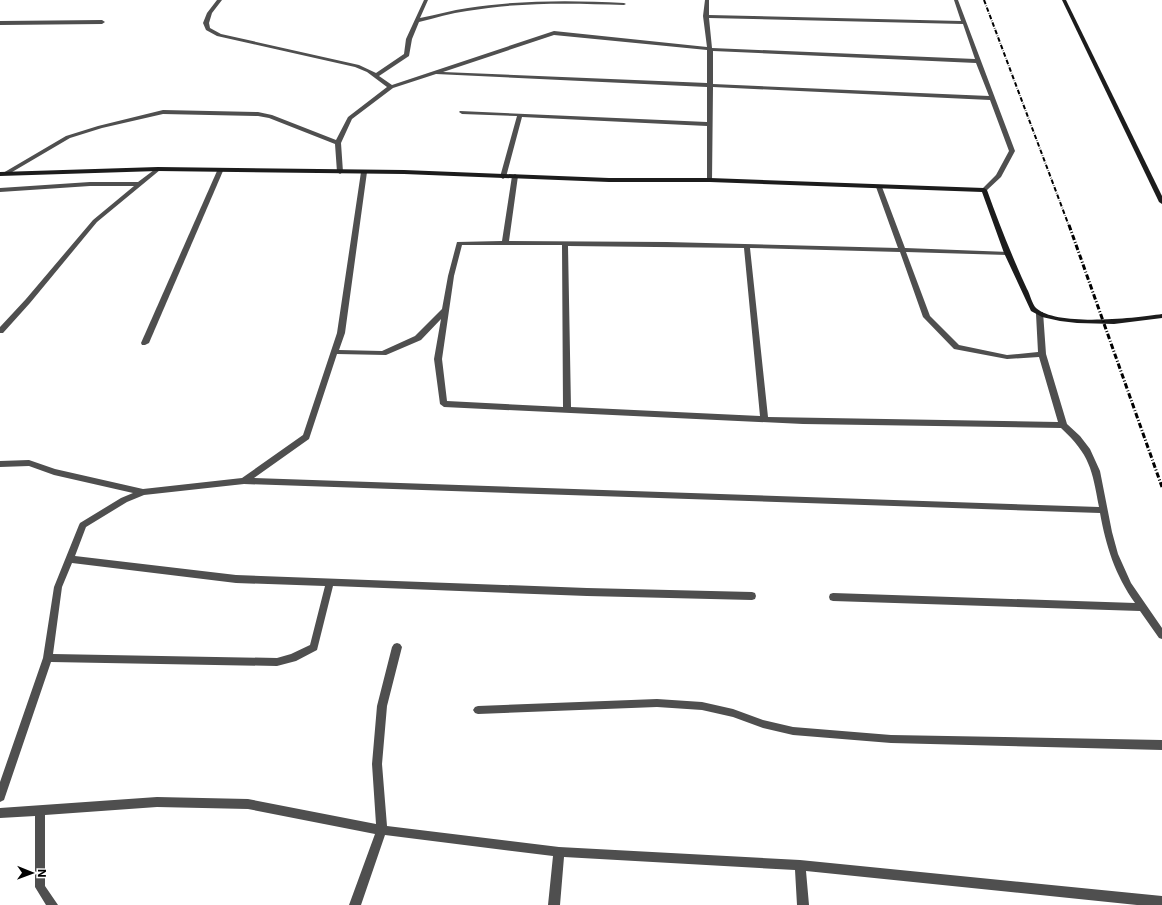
<svg xmlns="http://www.w3.org/2000/svg" width="1162" height="905" viewBox="0 0 1162 905" font-family="Inter,sans-serif">
	<style>
		.lines { fill: none; stroke-linecap: round; stroke-linejoin: round }
		.street { fill: #4f4f4f; fill-rule: evenodd }
		.secondary { fill: #1c1c1c; fill-rule: evenodd }
		.rail-far1 { stroke: #000; stroke-width: 2; stroke-dasharray: 4.5 1.5 0.5 1.5; stroke-linecap: butt }
		.rail { stroke: #000; stroke-width: 3; stroke-dasharray: 5.5 2 1 2; stroke-linecap: butt }
	</style>
	<rect width="100%" height="100%" fill="#fff"/>
	<g class="lines">
		<g class="street">
			<path d="M217,0h5l-10,13 -3,10 1,5 11,6 138,31 17,8 28,-19 2,-15 18,-39h4l-8,18c16,-3 32,-8 48,-10 52,-8 104,-8 156,-5l2,1 -2,1c-53,-2 -105,-3 -157,6 -16,2 -32,7 -48,11l-7,17 -3,17 -30,20 13,9 162,-54 153,16 -4,-31 2,-16h4v15l252,6 -7,-21h4l57,151 -14,26 -15,14 -2,1 -3,-2 15,-15 13,-24 -19,-51 -277,-13 -1,94h-4l-1,-1v-54l-185,-9 -16,60 -3,2 -3,-2 17,-61 -55,-2 -3,-2 1,-1 247,11v-35l-271,-13 -43,14 -41,31 -11,24 2,29 -3,2 -3,-2 -2,-28 -66,-26 -11,-2 -95,-2 -61,14 -32,10 -63,37h-4v-2l63,-37 32,-10 65,-16 95,2 14,3 64,25 12,-23 39,-30 -20,-15 -12,-5 -138,-31 -11,-6 -3,-7 4,-10zM709,18l254,6 12,35 -263,-11zM554,35l153,15v33l-264,-11zM713,51l263,12 13,33 -276,-12z"/>
			<polygon points="0,21 102,20 105,22 102,24 0,25"/>
			<polygon points="158,167 160,168 160,170 97,222 30,303 3,333 0,333 0,327 26,299 93,220 134,186 90,186 0,192 0,188 90,182 138,182"/>
			<polygon points="220,169 223,171 149,343 145,345 142,345 141,343 217,171"/>
			<path d="M364,170l3,2 -22,161 -6,17 43,1 33,-15 27,-27 6,-33 9,-34 45,-1 10,-65 3,-2 3,2 -9,65 158,1 231,6 -22,-61 3,-2 3,2 23,61 104,4v2l-2,1 -101,-3 24,64 29,29 48,10 31,-3 -2,-38 1,-2h6l3,42 21,70 13,12 10,13 10,22 12,61 6,22 13,29 31,45v11l-3,-1 -19,-27 -307,-10 -3,-1 -1,-3 1,-3 3,-1 302,10c-20,-28 -29,-57 -35,-90l-856,-29 -100,11 -17,7 -41,25 -11,29 161,19 351,13 165,4 3,1 1,3 -1,3 -3,1 -165,-4 -254,-10 -16,64 -21,11 -19,5 -226,-4 -46,135 -1,3 -4,2v-20l43,-124 11,-71 25,-62 1,-2 41,-25 12,-5 -79,-18 -25,-9 -29,1v-6l29,-1 26,9 88,20 99,-11 61,-43 34,-102 24,-161zM462,245h100l1,162 -116,-6 -5,-42 12,-83zM568,246l176,2 16,168 -189,-9zM750,248l150,4 23,65 31,32 53,10 32,-2 19,65 -290,-5zM441,319l-7,40 6,45 4,3 359,17 258,4c29,27 31,41 38,79l-845,-29 55,-39 28,-85 49,1 35,-15zM72,563l164,20 89,3 -15,59 -19,9 -14,4 -224,-4 9,-67z"/>
			<polygon points="397,643 400,644 402,647 387,706 382,764 387,826 559,847 800,860 1162,896 1162,905 1137,905 806,871 809,905 797,905 795,870 564,857 560,905 548,905 553,856 385,835 361,905 349,905 375,834 248,809 157,807 45,815 45,886 58,905 46,905 35,887 35,816 0,818 0,808 157,797 248,799 376,824 372,764 377,706 392,647 394,644"/>
			<polygon points="657,699 702,702 733,709 763,720 793,727 891,735 1162,740 1162,750 891,743 793,735 763,728 733,717 702,710 657,707 478,714 475,713 473,710 475,707 478,706"/>
		</g>
		<g class="secondary">
			<polygon points="1062,0 1066,0 1162,196 1162,204 1159,202"/>
			<path d="M158,167l246,3 205,8h101l274,10 3,2c12,34 25,66 40,99 3,5 5,15 9,19 21,19 99,10 126,6v4l-48,6 -37,-1 -17,-2 -18,-4 -11,-6 -27,-58 -22,-61 -272,-10h-101l-205,-8 -246,-3 -158,5v-4z"/>
		</g>
		<polyline class="rail-far1" points="984,0 1069,226"/>
		<polyline class="rail" points="1069,225 1162,487"/>
	</g>
	<g transform="translate(32 873) rotate(91)" stroke="#ffffff" stroke-width="3" paint-order="stroke">
	<path d="M0-3L7 15L0 10L-7 15Z" fill="#000000"/>
	<text y="-6" font-size="11" font-weight="bold" text-anchor="middle" fill="#000000">N</text>
	</g>
</svg>
